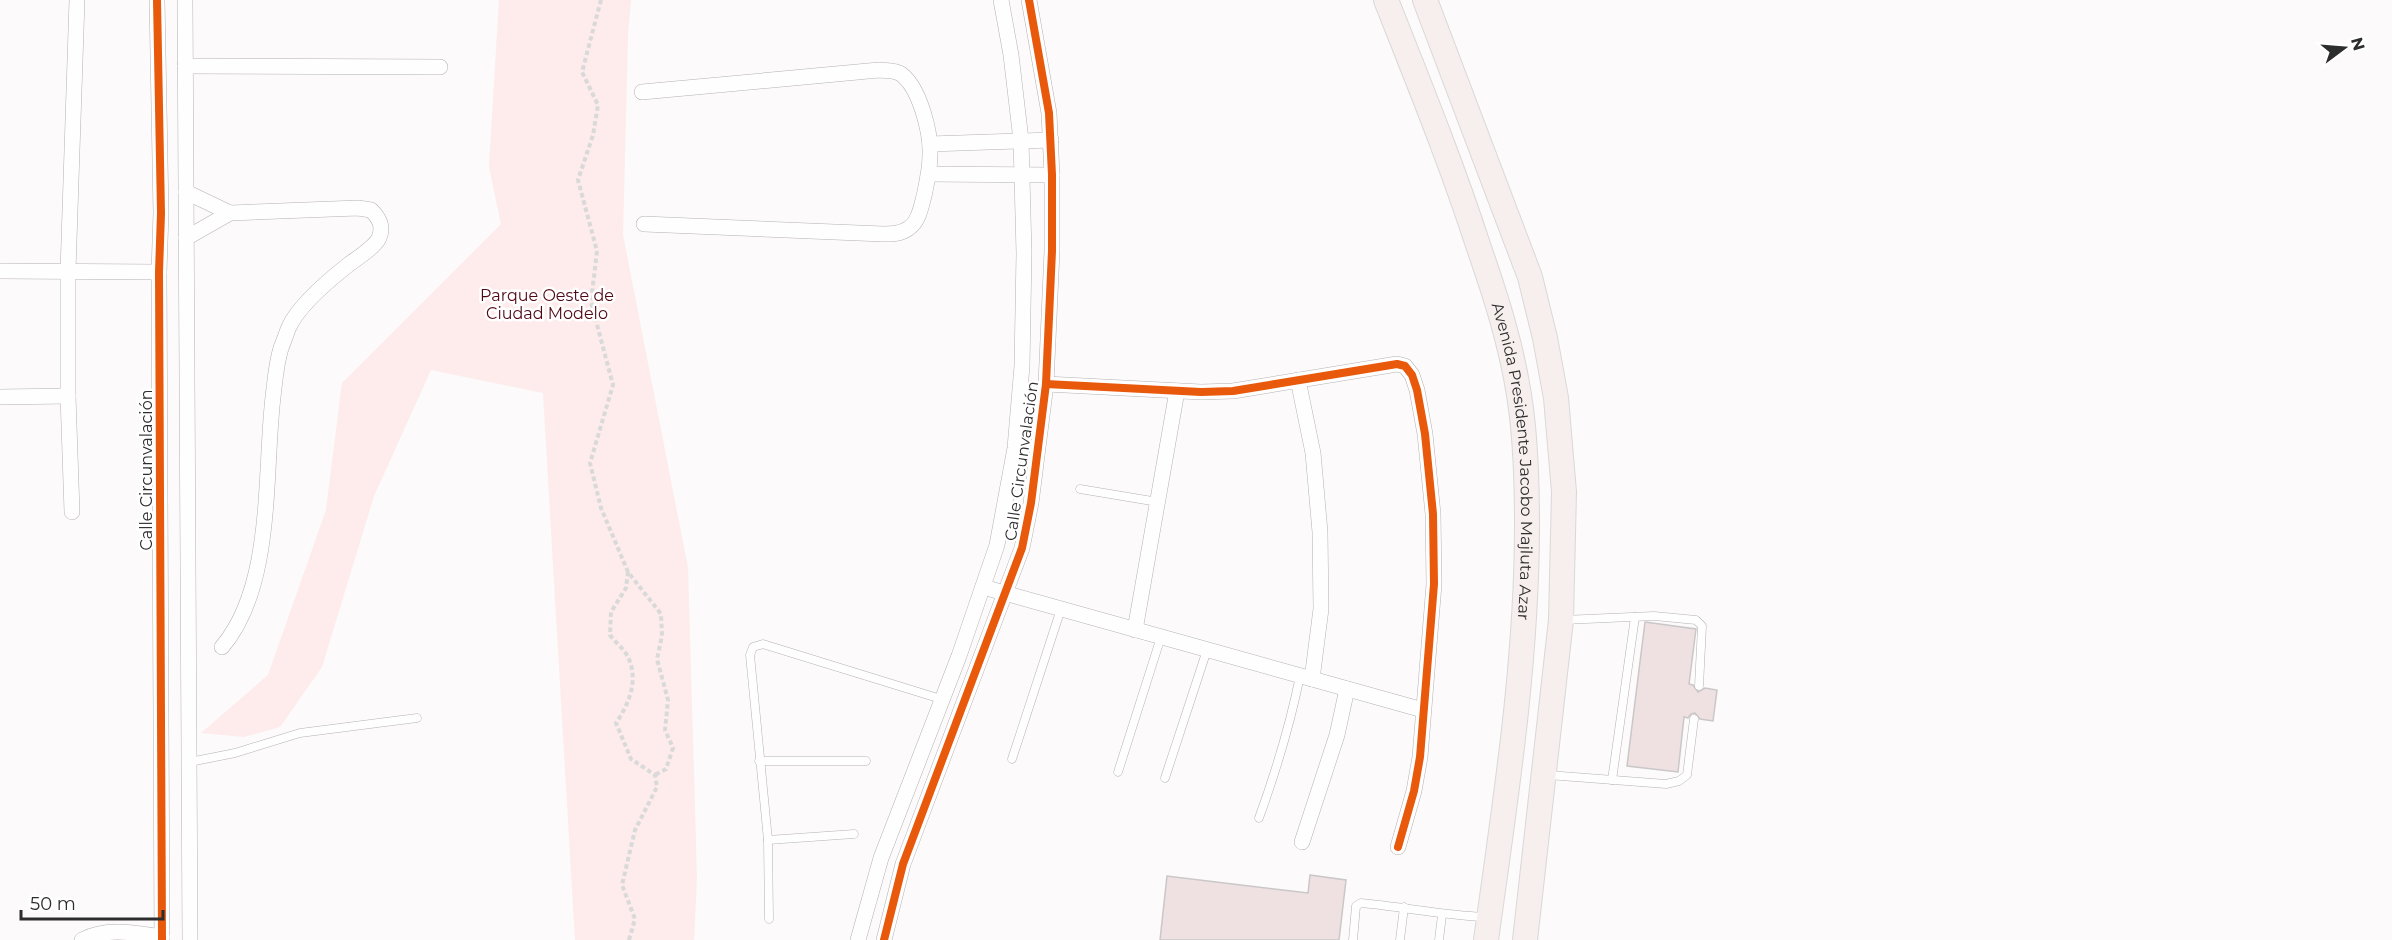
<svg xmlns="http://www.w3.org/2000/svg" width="2392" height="940" viewBox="0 0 2392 940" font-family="Montserrat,sans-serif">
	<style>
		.green { fill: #fdeceb }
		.building { fill: #efe1e1; stroke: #c9c7c7; stroke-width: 1.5 }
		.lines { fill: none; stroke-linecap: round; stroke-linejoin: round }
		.lane-casing { stroke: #b4b2b2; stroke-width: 9 }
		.street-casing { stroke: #b4b2b2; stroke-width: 16 }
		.primary-casing { stroke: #d9d8d8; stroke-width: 26 }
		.path { stroke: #d9d9d9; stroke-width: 4; stroke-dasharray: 4.5 3; stroke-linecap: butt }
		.lane { stroke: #fffefe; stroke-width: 8 }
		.street { stroke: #fffefe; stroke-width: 15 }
		.primary { stroke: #f7eeee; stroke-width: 24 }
		.cycleway-casing { stroke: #fff; stroke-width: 11 }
		.cycleway { stroke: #e8590c; stroke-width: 8 }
		.labels { text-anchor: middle; stroke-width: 5; stroke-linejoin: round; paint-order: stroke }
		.park-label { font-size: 16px; fill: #500714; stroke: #fff }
		.street-label { font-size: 16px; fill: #2e2d2d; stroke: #fff }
	</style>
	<rect width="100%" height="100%" fill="#fcfafa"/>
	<polygon class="green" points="499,0 631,0 628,34 623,235 688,568 697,878 694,940 575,940 543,393 431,370 374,496 322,667 280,727 244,737 201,733 268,675 326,510 342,383 501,224 489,167"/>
	<g class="building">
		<polygon points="1645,622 1696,629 1689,684 1693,685 1698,692 1705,688 1717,690 1713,721 1700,719 1695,713 1691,714 1688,718 1684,717 1678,772 1627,766"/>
		<polygon points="1310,875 1346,880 1339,940 1160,940 1167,876 1308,893"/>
	</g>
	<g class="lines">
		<defs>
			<g id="lane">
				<polyline points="1080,489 1158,502"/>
				<polyline points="1563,620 1654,616 1696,620 1702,626 1699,686"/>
				<polyline points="1012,759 1061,609"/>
				<polyline points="759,761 866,761"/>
				<polyline points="190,762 235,753 300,733 417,718"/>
				<polyline points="1118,772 1161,637"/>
				<polyline points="1548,775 1666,784 1679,781 1687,775 1694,719"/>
				<polyline points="1165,778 1207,650"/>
				<polyline points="1612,780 1635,617"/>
				<path d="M1259,818c17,-47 31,-93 41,-142"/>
				<polyline points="768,840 854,834"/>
				<polyline points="769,919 768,840 750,655 753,647 763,644 941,699"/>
				<path d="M1353,940l3,-34 5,-3c42,4 82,12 124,14"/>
				<polyline points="1400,940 1404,907"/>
				<polyline points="1439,940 1442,915"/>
			</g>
			<g id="street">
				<polyline points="157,0 161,213 159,272 162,940"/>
				<polyline points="185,0 190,940"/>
				<polyline points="185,66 440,67"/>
				<path d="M642,92l237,-22c7,1 16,0 22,4 19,14 30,59 29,81 0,14 -3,27 -6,41 -3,11 -5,25 -15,32 -8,6 -17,6 -26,6l-239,-10"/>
				<polyline points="930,144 1051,140"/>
				<polyline points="929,174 1052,175"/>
				<polyline points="186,192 230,213"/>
				<path d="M186,238l44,-25 128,-5 13,2c8,8 13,16 8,28 -5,10 -22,20 -31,27 -19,15 -49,40 -59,62 -3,7 -5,14 -8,21 -5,16 -6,33 -8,49 -9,77 1,189 -51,250"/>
				<polyline points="0,271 159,272"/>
				<polyline points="1298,380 1313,453 1320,532 1321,609 1312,679"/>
				<polyline points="1046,384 1201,392 1233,391 1397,364 1405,366 1412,375 1417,390 1425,434 1433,514 1434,584 1420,757 1414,791 1398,847"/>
				<polyline points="0,397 68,396"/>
				<polyline points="72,512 68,396 68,271 77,0"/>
				<polyline points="983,587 1423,710"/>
				<polyline points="1135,630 1177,391"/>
				<polyline points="1302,842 1337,735 1347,689"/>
				<path d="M82,940c25,-13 53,-7 80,-3"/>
				<polyline points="858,940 881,858 959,656 997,545 1015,448 1022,366 1024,253 1021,140 1011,55 1001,0"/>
				<polyline points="884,940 903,864 1022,548 1031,503 1046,384 1052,251 1052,175 1049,113 1029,0"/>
			</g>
			<g id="primary">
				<path id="s1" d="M1386,0c32,81 65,162 92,245 17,49 33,98 41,150 7,43 8,86 8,130 0,139 -22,278 -41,415"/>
				<polyline points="1425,0 1530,277 1545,338 1556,398 1564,492 1561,620 1525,940"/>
			</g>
		</defs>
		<use href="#lane" class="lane-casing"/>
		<use href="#street" class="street-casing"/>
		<use href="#primary" class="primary-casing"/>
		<g class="path">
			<polyline points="601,0 582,72 598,105 593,135 578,180 597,251 591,302 613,385 590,463 601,508 628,572"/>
			<path d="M629,940l6,-21 -13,-34 13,-55 22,-43 -2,-12 -24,-16 -15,-36c13,-19 23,-43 12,-66 -4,-8 -13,-15 -18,-22l1,-23 15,-24 2,-16 33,42 1,22 -5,23 11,41 -3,30 8,18 -7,21 -11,6"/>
		</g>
		<use href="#lane" class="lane"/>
		<use href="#street" class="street"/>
		<use href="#primary" class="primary"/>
		<defs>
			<g id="cycleway">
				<polyline points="157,0 161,213 159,272 162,940"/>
				<polyline points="1046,384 1201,392 1233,391 1397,364 1405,366 1412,375 1417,390 1425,434 1433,514 1434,584 1420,757 1414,791 1398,847"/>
				<polyline points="884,940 903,864 1022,548 1031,503 1046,384 1052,251 1052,175 1049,113 1029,0"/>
			</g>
		</defs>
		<use href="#cycleway" class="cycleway-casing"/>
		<use href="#cycleway" class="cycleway"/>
	</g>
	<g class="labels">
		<g class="park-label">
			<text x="547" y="301">Parque Oeste de<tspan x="547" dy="18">Ciudad Modelo</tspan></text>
		</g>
		<g class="street-label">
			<text transform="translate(1021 461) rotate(-82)" y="6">Calle Circunvalación</text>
			<text dy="6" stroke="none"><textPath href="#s1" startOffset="483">Avenida Presidente Jacobo Majluta Azar</textPath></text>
			<text transform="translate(146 470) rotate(-90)" y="6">Calle Circunvalación</text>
		</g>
	</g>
	<g transform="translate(2344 48) rotate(74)" stroke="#ffffff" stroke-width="4.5" paint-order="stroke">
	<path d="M0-4.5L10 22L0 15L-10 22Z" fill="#2e2d2d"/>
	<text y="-9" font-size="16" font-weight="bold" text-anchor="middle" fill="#2e2d2d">N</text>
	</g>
	<path d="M21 910v9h142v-9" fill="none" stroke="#2e2d2d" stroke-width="3"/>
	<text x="30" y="910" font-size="18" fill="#2e2d2d" stroke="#ffffff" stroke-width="4.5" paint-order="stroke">50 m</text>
</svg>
